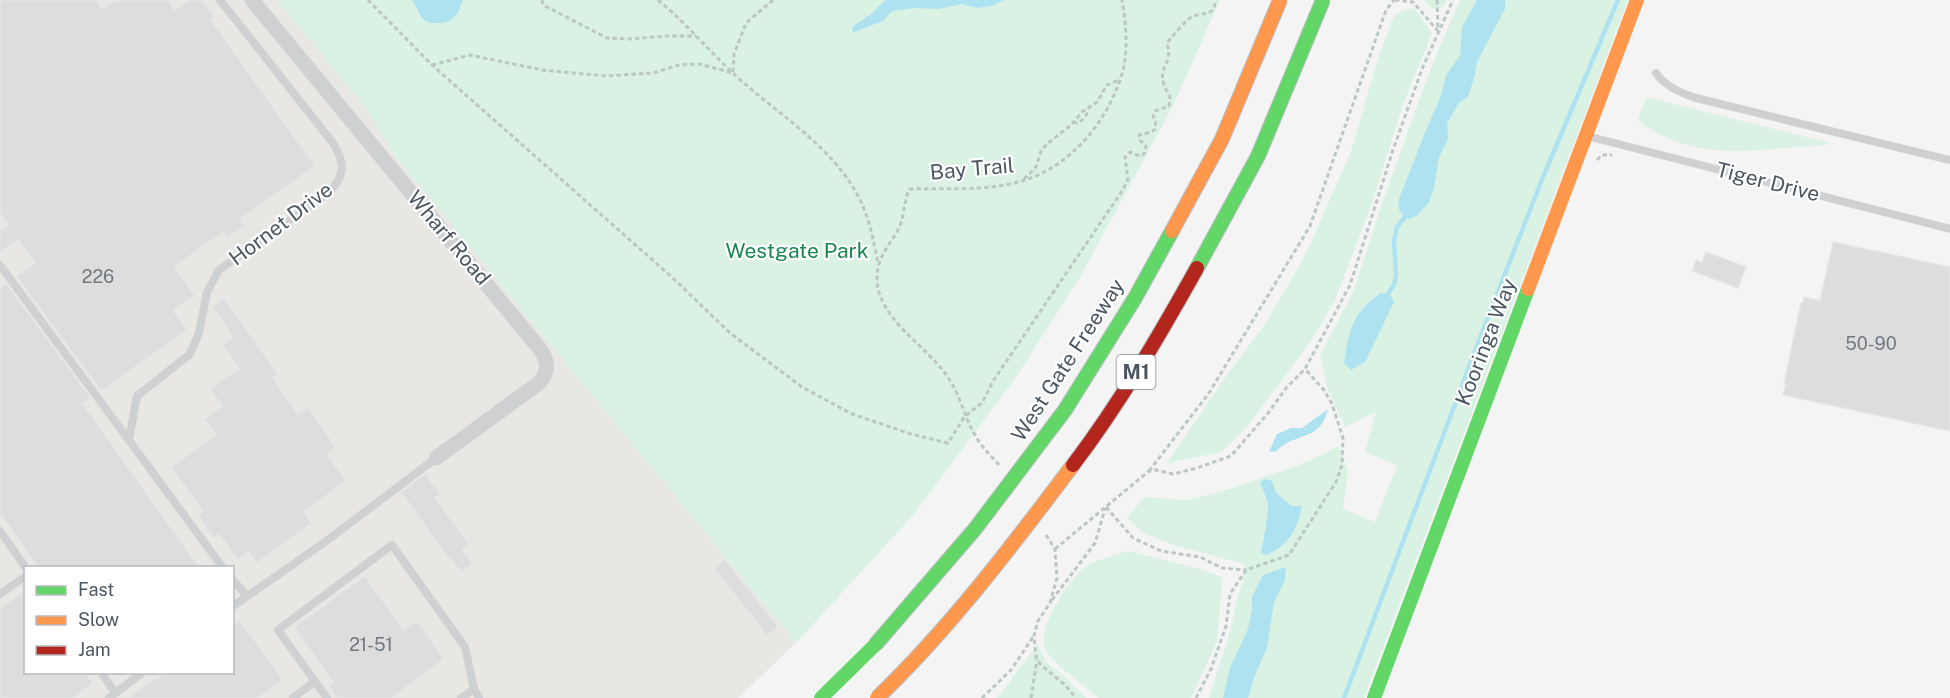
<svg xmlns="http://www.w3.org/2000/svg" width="1950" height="698" viewBox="0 0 1950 698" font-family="'Public Sans',sans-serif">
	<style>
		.commercial { fill: #e8e7e3; fill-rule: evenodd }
		.green { fill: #d9f2e3 }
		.water { fill: #aee2f0 }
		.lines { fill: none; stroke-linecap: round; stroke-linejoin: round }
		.stream { stroke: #aee2f0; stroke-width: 4.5 }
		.building { fill: #ddddde; stroke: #e5e6e7; stroke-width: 1.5 }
		.path { stroke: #bcc7c4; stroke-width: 3; stroke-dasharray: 4.5 3; stroke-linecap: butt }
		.lane { stroke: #ced0d2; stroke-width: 8 }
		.street { stroke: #ced0d2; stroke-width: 15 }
		.fast { stroke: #63d668; stroke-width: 14 }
		.slow { stroke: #ff974d; stroke-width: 14 }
		.fast-bridge-casing { stroke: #b9bec3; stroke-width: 16; stroke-linecap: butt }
		.slow-bridge-casing { stroke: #b9bec3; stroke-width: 16; stroke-linecap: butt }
		.jam-bridge-casing { stroke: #b9bec3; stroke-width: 16; stroke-linecap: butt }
		.fast-bridge { stroke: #63d668; stroke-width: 14 }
		.slow-bridge { stroke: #ff974d; stroke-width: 14 }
		.jam-bridge { stroke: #b3261e; stroke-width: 14 }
		.labels { text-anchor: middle; stroke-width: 4.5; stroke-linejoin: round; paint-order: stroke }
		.number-label { font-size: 18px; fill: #707881 }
		.shield { fill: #fff; stroke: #808990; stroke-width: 1.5 }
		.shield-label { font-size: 20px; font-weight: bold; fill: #4a5661 }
		.street-label { font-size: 21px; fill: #4a5661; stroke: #fff }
		.park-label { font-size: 21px; fill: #17864f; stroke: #fff }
	</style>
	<rect width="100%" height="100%" fill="#f4f4f4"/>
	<path class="commercial" d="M0,0h277l91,111 428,532 -58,55h-738zM26,568h206v104h-206z"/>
	<g class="green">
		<polygon points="277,0 1220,0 1173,106 1080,277 1016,377 914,514 796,643 395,156 368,111"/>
		<polygon points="1423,0 1447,0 1443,7 1433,9"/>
		<polygon points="1460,0 1628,0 1364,698 1209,698 1231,629 1236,602 1243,581 1244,564 1174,545 1143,533 1127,518 1144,497 1188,500 1230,489 1302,464 1339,446 1348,471 1343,509 1375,522 1397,465 1365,452 1376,412 1345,427 1327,387 1320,355 1353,292 1383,201 1430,70"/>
		<polygon points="1414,8 1432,33 1403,104 1371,206 1335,300 1310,342 1248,426 1221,452 1167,463 1222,382 1267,321 1307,252 1351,151 1380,52 1394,16 1403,10"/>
		<path d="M1646,97l184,46 -4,2 -10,1c-27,1 -55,5 -83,5 -32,0 -72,-10 -95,-31z"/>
		<path d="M1128,551l76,19 18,7 -5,64 -26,57h-92c-13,-10 -49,-37 -54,-50 -8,-20 26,-74 43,-83 12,-6 27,-10 40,-14z"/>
		<polygon points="1038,644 1046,662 1064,676 1086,698 997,698"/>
	</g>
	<g class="water">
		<path d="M412,0h51c-6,16 -9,24 -28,23 -3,0 -6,0 -9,-2 -7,-4 -9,-15 -14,-21z"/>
		<polygon points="885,0 1004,0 991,6 977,8 961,4 939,9 914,8 892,11 883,21 852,33 853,26 871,14"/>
		<path d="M1477,0h28v9l-28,53 -2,13 -7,22 -9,6 -12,20 1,16 -9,18 -5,31 -5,14 -11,13 -9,4c-9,-5 -12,-10 -10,-20l28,-71 14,-32 5,-21 14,-19 2,-29z"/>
		<path d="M1381,293l9,2 4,7 -29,60 -14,8 -7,-7c5,-33 8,-50 37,-70z"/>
		<path d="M1328,409c-8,34 -31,21 -53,43l-6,-1 8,-17 14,-6h11z"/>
		<path d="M1265,479l7,2 4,12 16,13h10c-5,24 -13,38 -35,49l-6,-2c1,-3 8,-44 7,-48 0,-7 -6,-16 -8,-23z"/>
		<polygon points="1286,567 1285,580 1274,602 1267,648 1254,677 1248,698 1223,698 1230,668 1248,629 1252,609 1252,597 1263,575"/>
	</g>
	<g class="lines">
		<g class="stream">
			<polyline points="1387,295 1394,285 1396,275 1394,241 1397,227 1405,217"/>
			<polyline points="1344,698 1486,322 1543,177 1618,0"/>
		</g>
	</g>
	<g class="building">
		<polygon points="0,0 96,0 102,9 115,1 122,0 168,0 175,10 189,0 203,0 215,17 211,20 315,166 240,219 245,226 227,238 223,232 174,267 195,295 173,310 187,330 101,391 16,276 35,263 18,240 0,253 0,231 8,225 0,214"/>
		<polygon points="1833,242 1950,267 1950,431 1783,395 1786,384 1784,384 1801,303 1803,303 1804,297 1820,301"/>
		<polygon points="1706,252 1746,267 1738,288 1692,271 1696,260 1702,263"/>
		<polygon points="6,283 91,398 83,404 199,567 38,567 0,513 0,288"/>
		<polygon points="224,298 278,374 273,378 298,414 308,407 336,447 327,454 346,481 304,512 312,523 257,563 249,552 238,560 219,534 214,538 198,516 203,512 171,467 216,435 204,419 222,406 210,389 239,368 222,345 233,337 212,307"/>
		<polygon points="425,474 440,494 435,498 469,544 462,549 473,564 461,572 451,559 450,560 401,492"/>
		<polygon points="725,559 778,627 767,636 714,568"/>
		<polygon points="365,576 404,630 417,621 444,659 391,698 337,698 328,685 333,682 294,627"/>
		<polygon points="26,590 26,672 85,672 93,683 73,698 0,698 0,608"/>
		<polygon points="240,620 283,680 257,698 128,698 157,677 158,678 167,672 232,672 232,625"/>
	</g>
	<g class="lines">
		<g class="path">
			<path d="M368,0l64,65 242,214 56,54 72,54 50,27 59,20 37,9 17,-27 17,-13 11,-22 129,-190 6,-11 -3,-23 5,-5 10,4 4,-2 2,-8 -6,-6 -1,-5c14,-4 21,-2 14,-20l2,-4 14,-5 1,-10c-19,-28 5,-29 -3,-53 4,-5 18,-22 23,-25 10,-7 26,0 25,-18"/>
			<polyline points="542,0 543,5 607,38 629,39 667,36 696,36"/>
			<path d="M658,0c27,22 49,49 75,73 41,39 96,70 124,121 12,21 16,45 21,69"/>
			<polyline points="1395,0 1413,2 1438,31"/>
			<polyline points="1437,0 1438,29"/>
			<polyline points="432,65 470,55 542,70 606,76 653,73 679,65 699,64 733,73 734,54 746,23 773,0"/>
			<path d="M1073,122l5,1c6,-4 9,-7 10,-14"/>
			<polyline points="1597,160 1602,155 1612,155"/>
			<polyline points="1024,179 1036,167 1041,151 1047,144 1071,125 1082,112 1097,102 1107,85 1119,80"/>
			<path d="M999,465c-9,-11 -19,-19 -25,-32 -10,-17 -14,-38 -25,-54 -21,-35 -84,-65 -70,-115 4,-14 14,-24 20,-36 6,-13 4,-27 11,-39 38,-1 81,3 118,-10 44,-15 79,-58 93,-102 8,-23 5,-53 1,-77"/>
			<polyline points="1149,471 1209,393 1310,226 1386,10 1394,0"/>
			<polyline points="1106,507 1133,538 1161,551 1200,557 1222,568 1246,570"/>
			<polyline points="1046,535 1055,549 1057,578 1050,603 1038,621 1034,636 1036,657 1040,664 1066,686 1076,698"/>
			<polyline points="1055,549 1149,471 1156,470 1173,474 1197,468 1231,456 1269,412 1286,388 1305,369 1350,285 1393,150 1422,69 1453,0"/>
			<polyline points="1052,600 1095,543 1105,509"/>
			<polyline points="982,698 1011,670 1033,637"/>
			<polyline points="1031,698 1037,660"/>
			<polyline points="1196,698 1211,669 1226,626 1230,594 1246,570 1289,555 1336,482 1342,465 1343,438 1332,404 1324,390 1305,369"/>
		</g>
		<g class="lane">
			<path d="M1656,73c10,14 25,20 40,25l254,62"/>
			<polyline points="1587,136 1950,229"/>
			<polyline points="0,265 223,568"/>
			<path d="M129,440l8,-44 53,-42 9,-21 8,-41 12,-22 108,-76c18,-17 19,-30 6,-51l-113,-143"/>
			<polyline points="0,531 26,568"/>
			<polyline points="232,579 247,596"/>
			<polyline points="0,594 26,576"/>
			<polyline points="232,607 325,542 436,458"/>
			<polyline points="101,672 115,693"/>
			<polyline points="109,698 143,672"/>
			<polyline points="293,698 315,681"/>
			<polyline points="327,698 278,630 392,545 465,647 474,689"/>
			<polyline points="461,698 474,689 479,698"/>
		</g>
		<path class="street" d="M252,0l287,348c9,12 11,23 0,35l-103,75"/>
		<g class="fast">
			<polyline points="821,698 875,645"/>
			<polyline points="1374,698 1528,289"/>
		</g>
		<polyline class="slow" points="1528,289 1637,0"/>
		<defs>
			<g id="fast-bridge">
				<polyline points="1197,268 1258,156 1323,0"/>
				<polyline points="875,645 975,529 1065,410 1135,298 1172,231"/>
			</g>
			<g id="slow-bridge">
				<polyline points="1172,231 1222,139 1280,0"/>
				<path d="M877,698c73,-70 135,-152 196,-233"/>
			</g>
			<path id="jam-bridge" d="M1073,465c47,-62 86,-129 124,-197"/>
		</defs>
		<use href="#fast-bridge" class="fast-bridge-casing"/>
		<use href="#slow-bridge" class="slow-bridge-casing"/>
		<use href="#jam-bridge" class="jam-bridge-casing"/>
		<use href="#fast-bridge" class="fast-bridge"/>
		<use href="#slow-bridge" class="slow-bridge"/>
		<use href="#jam-bridge" class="jam-bridge"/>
	</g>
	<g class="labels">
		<g class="number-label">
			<text x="98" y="283">226</text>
			<text x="1871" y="350">50-90</text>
			<text x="371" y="651">21-51</text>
		</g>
		<rect class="shield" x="1116.5" y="355" width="39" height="34" rx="4.5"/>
		<g class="shield-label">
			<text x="1136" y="379">M1</text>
		</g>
		<g class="street-label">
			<text transform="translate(972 169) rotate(-5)" y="7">Bay Trail</text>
			<text transform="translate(1768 182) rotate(14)" y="7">Tiger Drive</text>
			<text transform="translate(281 224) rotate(-37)" y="7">Hornet Drive</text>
			<text transform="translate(449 238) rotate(50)" y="7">Wharf Road</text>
			<text transform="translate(1486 342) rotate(-69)" y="7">Kooringa Way</text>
			<text transform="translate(1068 360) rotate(-57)" y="7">West Gate Freeway</text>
		</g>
		<g class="park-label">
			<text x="797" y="258">Westgate Park</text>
		</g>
	</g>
	<rect x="24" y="566" width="210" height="108" fill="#ffffff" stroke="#b7bbc0" stroke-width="1.5"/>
	<rect x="36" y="586" width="30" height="9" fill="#63d668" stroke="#b7bbc0" stroke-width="1.5"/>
	<text x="78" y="596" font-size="18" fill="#4a5661">Fast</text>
	<rect x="36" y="616" width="30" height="9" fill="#ff974d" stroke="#b7bbc0" stroke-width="1.5"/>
	<text x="78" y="626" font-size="18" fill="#4a5661">Slow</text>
	<rect x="36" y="646" width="30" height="9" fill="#b3261e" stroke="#b7bbc0" stroke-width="1.5"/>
	<text x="78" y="656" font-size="18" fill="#4a5661">Jam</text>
</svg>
